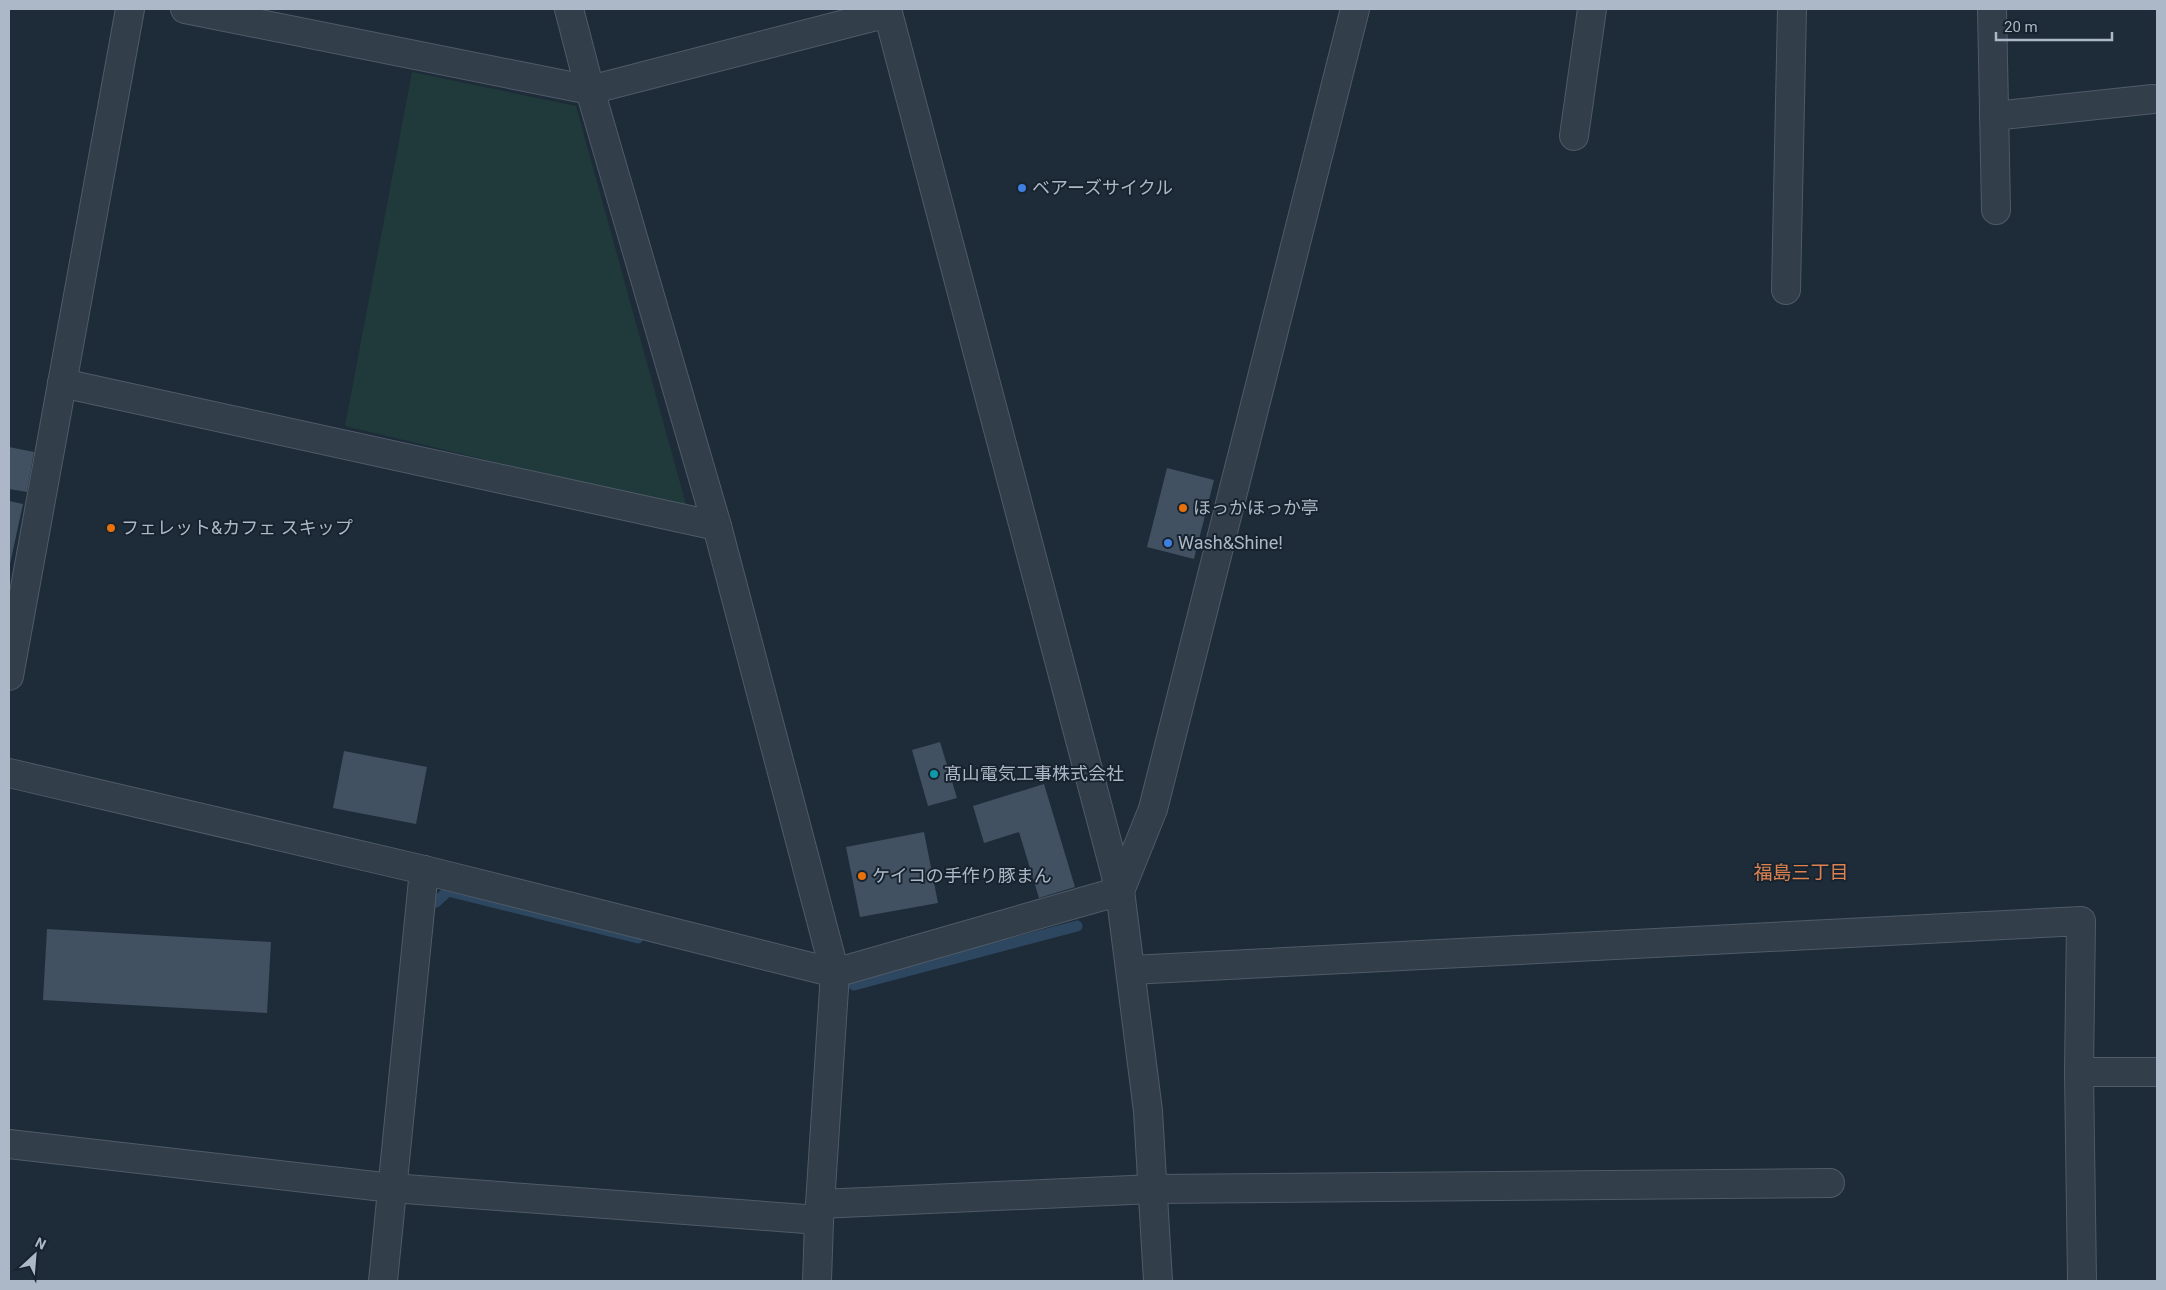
<svg xmlns="http://www.w3.org/2000/svg" width="2166" height="1290" viewBox="0 0 2166 1290" font-family="Roboto,'Noto Sans JP',sans-serif">
	<style>
		.green { fill: #20393a }
		.lines { fill: none; stroke-linecap: round; stroke-linejoin: round }
		.stream { stroke: #2e4760; stroke-width: 11 }
		.building { fill: #415162 }
		.minor-casing { stroke: #4f5b68; stroke-width: 30 }
		.minor { stroke: #323e4a; stroke-width: 28 }
		.shop-dot { fill: #3f7fe0; stroke: #17232e; stroke-width: 2 }
		.food-dot { fill: #e8710a; stroke: #17232e; stroke-width: 2 }
		.culture-dot { fill: #0f9aa8; stroke: #17232e; stroke-width: 2 }
		.labels { text-anchor: middle; stroke-width: 4; stroke-linejoin: round; paint-order: stroke }
		.poi-label { font-size: 18px; fill: #acb8c7; stroke: #17232e; text-anchor: start }
		.neighbourhood-label { font-size: 19px; fill: #dd8250; stroke: #17232e }
	</style>
	<rect width="100%" height="100%" fill="#1e2c39"/>
	<polygon class="green" points="412,72 576,106 687,508 345,426"/>
	<g class="lines">
		<g class="stream">
			<polyline points="436,902 448,891 638,938"/>
			<polyline points="854,985 1077,926"/>
		</g>
	</g>
	<g class="building">
		<polygon points="9,447 34,452 27,492 9,489"/>
		<polygon points="1167,468 1214,480 1194,559 1147,547"/>
		<polygon points="9,501 23,504 10,564 9,564"/>
		<polygon points="940,742 957,798 928,806 912,750"/>
		<polygon points="344,751 427,767 416,824 333,808"/>
		<polygon points="1044,784 1075,887 1039,898 1019,832 984,843 973,806"/>
		<polygon points="924,832 938,903 860,917 846,847"/>
		<polygon points="47,929 271,942 267,1013 43,1000"/>
	</g>
	<g class="lines">
		<defs>
			<g id="minor">
				<polyline points="185,9 590,90 888,13"/>
				<polyline points="569,9 590,90 717,526 835,973 819,1220 817,1281"/>
				<polyline points="887,9 1120,891 1148,1111 1158,1281"/>
				<polyline points="1992,9 1996,210"/>
				<polyline points="1994,116 2153,99"/>
				<polyline points="1574,136 1592,9"/>
				<polyline points="1786,290 1792,9"/>
				<polyline points="62,383 717,526"/>
				<polyline points="9,676 130,9"/>
				<polyline points="9,773 424,870 835,973 1120,891"/>
				<polyline points="1120,891 1153,809 1355,9"/>
				<polyline points="1131,970 2081,921 2079,1072 2082,1281"/>
				<polyline points="2079,1072 2157,1072"/>
				<polyline points="9,1144 392,1188 819,1220"/>
				<polyline points="820,1204 1153,1189 1830,1183"/>
				<polyline points="383,1281 424,870"/>
			</g>
		</defs>
		<use href="#minor" class="minor-casing"/>
		<use href="#minor" class="minor"/>
	</g>
	<g class="shop-dot">
		<circle cx="1022" cy="188" r="5"/>
		<circle cx="1168" cy="543" r="5"/>
	</g>
	<g class="food-dot">
		<circle cx="1183" cy="508" r="5"/>
		<circle cx="111" cy="528" r="5"/>
		<circle cx="862" cy="876" r="5"/>
	</g>
	<circle class="culture-dot" cx="934" cy="774" r="5"/>
	<g class="labels">
		<g class="poi-label">
			<text x="1032" y="194">ベアーズサイクル</text>
			<text x="1193" y="514">ほっかほっか亭</text>
			<text x="121" y="534">フェレット&amp;カフェ スキップ</text>
			<text x="1178" y="549">Wash&amp;Shine!</text>
			<text x="944" y="780">髙山電気工事株式会社</text>
			<text x="872" y="882">ケイコの手作り豚まん</text>
		</g>
		<g class="neighbourhood-label">
			<text x="1801" y="879">福島三丁目</text>
		</g>
	</g>
	<rect width="2166" height="1290" fill="none" stroke="#acb8c7" stroke-width="20"/>
	<g transform="translate(35 1255) rotate(26)" stroke="#17232e" stroke-width="4" paint-order="stroke">
	<path d="M0-4L9 19L0 12L-9 19Z" fill="#acb8c7"/>
	<text y="-8" font-size="14" font-weight="bold" text-anchor="middle" fill="#acb8c7">N</text>
	</g>
	<path d="M1996 32v8h116v-8" fill="none" stroke="#acb8c7" stroke-width="2.5"/>
	<text x="2004" y="32" font-size="15" fill="#acb8c7" stroke="#17232e" stroke-width="4" paint-order="stroke">20 m</text>
</svg>
